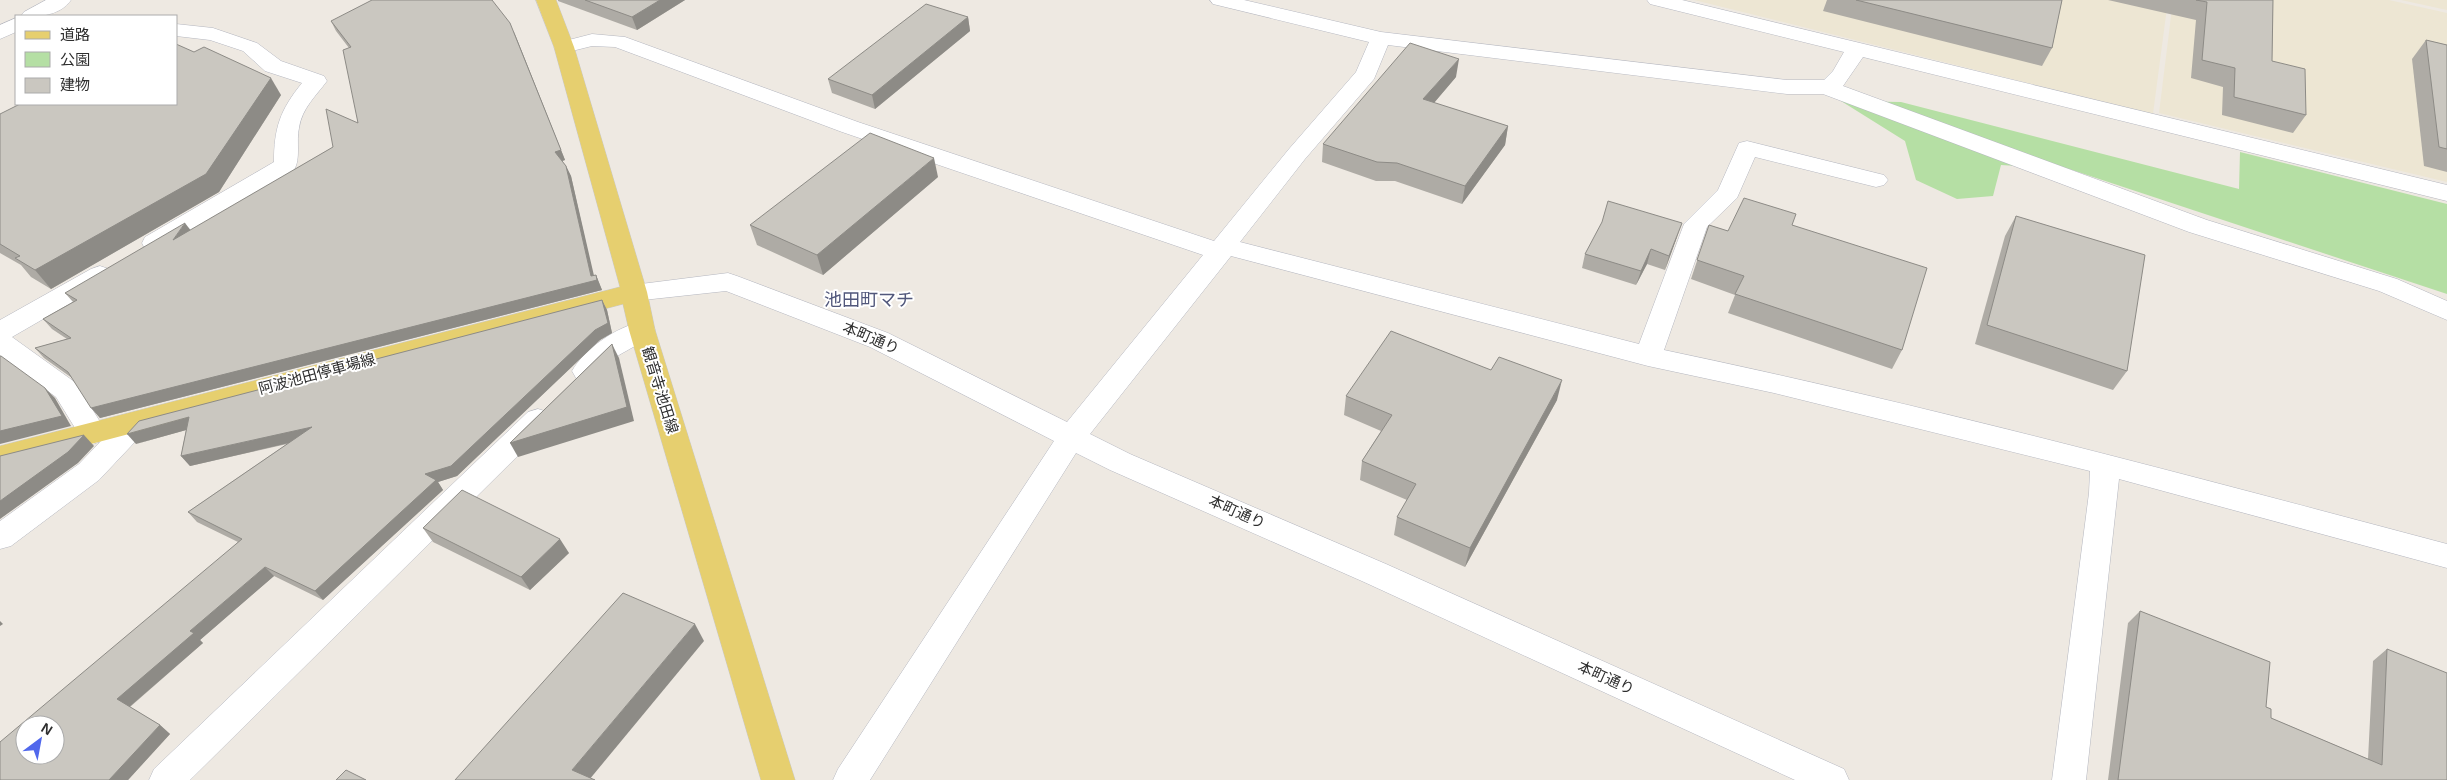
<svg xmlns="http://www.w3.org/2000/svg" width="2447" height="780" viewBox="0 0 2447 780" font-family="Helvetica,'Noto Sans JP',sans-serif">
	<style>
		.education { fill: #ede6d3 }
		.green { fill: #b5dfa4 }
		.lines { fill: none; stroke-linecap: round; stroke-linejoin: round }
		.minor-casing { stroke: #b5b7c0; stroke-width: 1 }
		.major-casing { stroke: #c9c9c9; stroke-width: 1 }
		.minor { fill: #fff; fill-rule: evenodd }
		.major { fill: #e6cf6f; fill-rule: evenodd }
		.wall { fill: #aeaba5 }
		.shaded-wall { fill: #8d8b86 }
		.building { fill: #cac7c0; stroke: #8d8b86; fill-rule: evenodd }
		.labels { text-anchor: middle; stroke-width: 4; stroke-linejoin: round; paint-order: stroke }
		.street-label { font-size: 15px; fill: #2e2e2e; stroke: #fff }
		.quarter-label { font-size: 18px; fill: #51577b; stroke: #fff }
	</style>
	<rect width="100%" height="100%" fill="#eee9e2"/>
	<g class="education">
		<polygon points="1694,0 2168,0 2153,114"/>
		<polygon points="2173,0 2389,0 2447,13 2447,182 2159,113"/>
		<polygon points="2401,0 2447,0 2447,10"/>
	</g>
	<polygon class="green" points="1841,101 1901,102 2239,189 2240,152 2447,204 2447,294 2069,169 2001,165 1993,196 1957,199 1916,180 1905,141"/>
	<g class="lines">
		<defs>
			<g id="minor">
				<path d="M46,0h25c-11,16 -33,17 -50,16l3,-4z"/>
				<path d="M1210,0h34l137,32 406,48h37l9,-9 11,-19 -194,-48 -3,-4h35l765,185v16l-584,-144 -20,29 364,134 190,59 50,22v19l-68,-29 -190,-59 -366,-138h-36l-399,-49 -14,34 -69,80 -65,83 399,102 45,-120 34,-34 21,-47 8,-2 137,34 4,5 -4,5 -8,2 -121,-30 -18,41 -30,29 -43,123c263,55 523,125 783,194v24l-328,-89 -33,301h-34l37,-287 1,-22 -316,-78 -126,-27 -417,-110 -141,178 40,20 256,110 458,205 5,11h-54l-431,-198 -254,-112 -34,-17 -206,327h-37l5,-11 216,-328 -184,-94 -144,-56 -92,10 -9,-3 -4,-6 4,-6 103,-13 9,3 151,57 179,89 136,-167 -361,-123 -227,-85 -23,-1 -28,7 -7,-2 -3,-4 3,-4 35,-9 33,3 233,85 356,119 75,-92 67,-77 13,-30 -156,-38z"/>
				<polygon points="16,18 16,32 0,39 0,25"/>
				<path d="M176,24l37,4 44,15 24,18 43,15 3,5c-11,15 -25,27 -28,47 -3,13 2,31 -5,42l-131,79 -9,2 -9,-2 -3,-6 3,-6 129,-75c0,-34 6,-52 28,-79l-37,-12 -22,-20 -33,-11 -34,-4z"/>
				<path d="M100,266l9,3 4,6 -4,6 -97,56 64,46 31,50 -2,5c13,-14 23,-31 43,-24l4,7 -4,7 -49,52 -88,66 -11,3v-28l79,-57 22,-23 -8,3 -10,-3 -27,-44 -56,-41v-36l91,-51z"/>
				<path d="M642,321l9,2 4,7 -4,7 -32,18 -23,23 -10,3 -10,-3 -4,-7c14,-24 44,-43 70,-50z"/>
				<polygon points="538,409 548,412 552,419 548,426 190,780 149,780 154,769 528,412"/>
			</g>
			<polygon id="major" points="536,0 556,0 574,47 647,292 655,330 795,780 761,780 629,330 623,304 0,468 0,446 620,287 554,47"/>
		</defs>
		<use href="#minor" class="minor-casing"/>
		<use href="#major" class="major-casing"/>
		<use href="#minor" class="minor"/>
		<use href="#major" class="major"/>
	</g>
	<g class="wall">
		<polygon points="558,0 685,0 637,30 558,1"/>
		<polygon points="1827,0 2062,0 2052,48 2042,66 1823,11"/>
		<polygon points="2108,0 2273,0 2272,61 2306,115 2293,133 2222,115 2223,87 2191,78 2196,20"/>
		<polygon points="968,17 970,31 875,109 832,93 828,79"/>
		<polygon points="331,21 514,32 565,160 562,161 566,166 571,176 593,275 596,275 602,290 100,418 72,378 44,358 35,348 67,339 52,329 43,319 73,302 65,293 191,230 333,147 358,123 349,48 336,31"/>
		<polygon points="2426,40 2447,45 2447,172 2424,166 2412,59"/>
		<polygon points="1456,77 1434,103 1508,126 1505,145 1462,204 1395,181 1376,181 1322,162 1323,144"/>
		<polygon points="281,95 219,192 51,289 31,277 21,265 0,253 0,114"/>
		<polygon points="938,177 823,275 757,245 750,225"/>
		<polygon points="2016,216 2127,371 2113,390 1975,344 2005,236"/>
		<polygon points="1709,225 1728,231 1792,225 1902,350 1892,369 1728,313 1735,295 1691,279"/>
		<polygon points="1677,237 1665,270 1647,264 1636,285 1582,268 1585,254"/>
		<polygon points="602,300 607,310 612,333 600,340 457,476 438,482 443,490 323,600 274,576 200,640 203,643 130,707 160,725 170,734 128,780 0,780 238,542 197,522 188,512 287,444 190,466 181,456 186,430 136,444"/>
		<polygon points="1346,396 1557,400 1465,567 1394,535 1397,517 1407,500 1360,480 1362,461 1381,431 1344,415"/>
		<polygon points="423,528 569,553 530,590 433,542"/>
		<polygon points="2140,611 2266,707 2271,718 2368,759 2373,661 2387,649 2447,780 2108,780 2128,623"/>
	</g>
	<g class="shaded-wall">
		<polygon points="660,0 685,0 637,30 632,17"/>
		<polygon points="968,17 970,31 875,109 872,95"/>
		<polygon points="514,32 565,160 559,162 555,152"/>
		<polygon points="1459,59 1456,77 1421,118 1423,99"/>
		<polygon points="271,78 281,95 219,192 51,289 35,270"/>
		<polygon points="1508,126 1505,145 1462,204 1465,186"/>
		<polygon points="934,158 938,177 823,275 817,255"/>
		<polygon points="566,166 571,176 595,280 596,275 602,290 100,418 91,408 591,276"/>
		<polygon points="185,223 192,232 173,240"/>
		<polygon points="1682,223 1677,237 1665,270 1669,256"/>
		<polygon points="1651,249 1647,264 1636,285 1641,271"/>
		<polygon points="602,300 607,310 612,333 600,340 457,476 438,482 443,490 323,600 315,591 425,474"/>
		<polygon points="612,344 619,358 634,421 518,457 510,443"/>
		<polygon points="1562,380 1557,400 1465,567 1470,548"/>
		<polygon points="45,388 55,398 71,426 0,444 0,431"/>
		<polygon points="189,417 197,427 136,444 127,434"/>
		<polygon points="312,427 319,436 190,466 181,456"/>
		<polygon points="84,435 94,446 78,463 0,519 0,501"/>
		<polygon points="560,539 569,553 530,590 521,577"/>
		<polygon points="265,567 274,576 200,640 203,643 128,708 117,699 190,631"/>
		<polygon points="0,621 3,624 0,626"/>
		<polygon points="695,624 704,641 589,780 572,770"/>
		<polygon points="160,725 170,734 128,780 109,780"/>
	</g>
	<g class="building">
		<polygon points="372,0 492,0 510,23 561,150 555,152 566,166 591,276 596,275 597,280 91,408 68,372 35,348 71,338 43,319 77,300 65,293 185,223 173,240 333,147 326,109 358,123 343,50 351,47 331,21"/>
		<polygon points="585,0 660,0 632,17"/>
		<polygon points="1856,0 2062,0 2052,48"/>
		<polygon points="2196,0 2273,0 2272,61 2305,69 2306,115 2234,97 2235,68 2202,60 2207,2"/>
		<polygon points="926,4 968,17 872,95 828,79"/>
		<polygon points="2426,40 2447,45 2447,149 2439,147"/>
		<polygon points="1410,43 1459,59 1423,99 1508,126 1465,186 1397,163 1377,162 1323,144"/>
		<polygon points="176,44 194,52 204,47 271,78 206,174 35,270 15,258 20,256 0,244 0,114 20,104 176,104"/>
		<polygon points="870,133 934,158 817,255 750,225"/>
		<polygon points="1744,198 1796,214 1792,225 1927,268 1902,350 1735,294 1744,276 1697,260 1709,225 1728,231"/>
		<polygon points="1608,201 1682,223 1669,256 1651,249 1641,271 1585,254 1602,222"/>
		<polygon points="2016,216 2145,255 2127,371 1987,325"/>
		<path d="M602,300l6,23 -13,7 -144,136 -26,8 11,6 -121,111 -50,-24 -75,64 4,2 -77,66 43,26 -51,55h-109v-38l242,-203 -54,-27 124,-85 -131,29 8,-39 -62,17 12,-13zM25,725h30v30h-30z"/>
		<polygon points="1391,331 1491,370 1499,357 1562,380 1470,548 1397,517 1416,484 1362,461 1392,415 1346,396"/>
		<polygon points="612,344 627,407 510,443"/>
		<polygon points="0,356 1,356 45,388 62,416 0,431"/>
		<polygon points="84,435 68,452 0,501 0,456"/>
		<polygon points="462,490 560,539 521,577 423,528"/>
		<polygon points="623,593 695,624 572,770 595,780 455,780"/>
		<polygon points="2140,611 2270,662 2266,707 2271,709 2271,718 2382,765 2387,649 2447,673 2447,780 2118,780"/>
		<polygon points="346,770 366,780 336,780"/>
	</g>
	<g class="labels">
		<g class="street-label">
			<text transform="translate(871 338) rotate(23)" y="5">本町通り</text>
			<text transform="translate(317 374) rotate(-15)" y="5">阿波池田停車場線</text>
			<text transform="translate(660 390) rotate(73)" y="5">観音寺池田線</text>
			<text transform="translate(1237 512) rotate(24)" y="5">本町通り</text>
			<text transform="translate(1606 678) rotate(24)" y="5">本町通り</text>
		</g>
		<g class="quarter-label">
			<text x="869" y="306">池田町マチ</text>
		</g>
	</g>
	<rect x="15" y="15" width="162" height="90" fill="#ffffff" stroke="#ababab"/>
	<rect x="25" y="31" width="25" height="8" fill="#e6cf6f" stroke="#ababab"/>
	<text x="60" y="40" font-size="15" fill="#2e2e2e">道路</text>
	<rect x="25" y="52" width="25" height="15" fill="#b5dfa4" stroke="#ababab"/>
	<text x="60" y="65" font-size="15" fill="#2e2e2e">公園</text>
	<rect x="25" y="78" width="25" height="15" fill="#cac7c0" stroke="#ababab"/>
	<text x="60" y="90" font-size="15" fill="#2e2e2e">建物</text>
	<g transform="translate(40 740) rotate(32)"><circle r="24" fill="#ffffff" stroke="#ababab"/>
	<path d="M0-4L9 19L0 12L-9 19Z" fill="#5168ec"/>
	<text y="-8" font-size="14" font-weight="bold" text-anchor="middle" fill="#2e2e2e">N</text>
	</g>
</svg>
